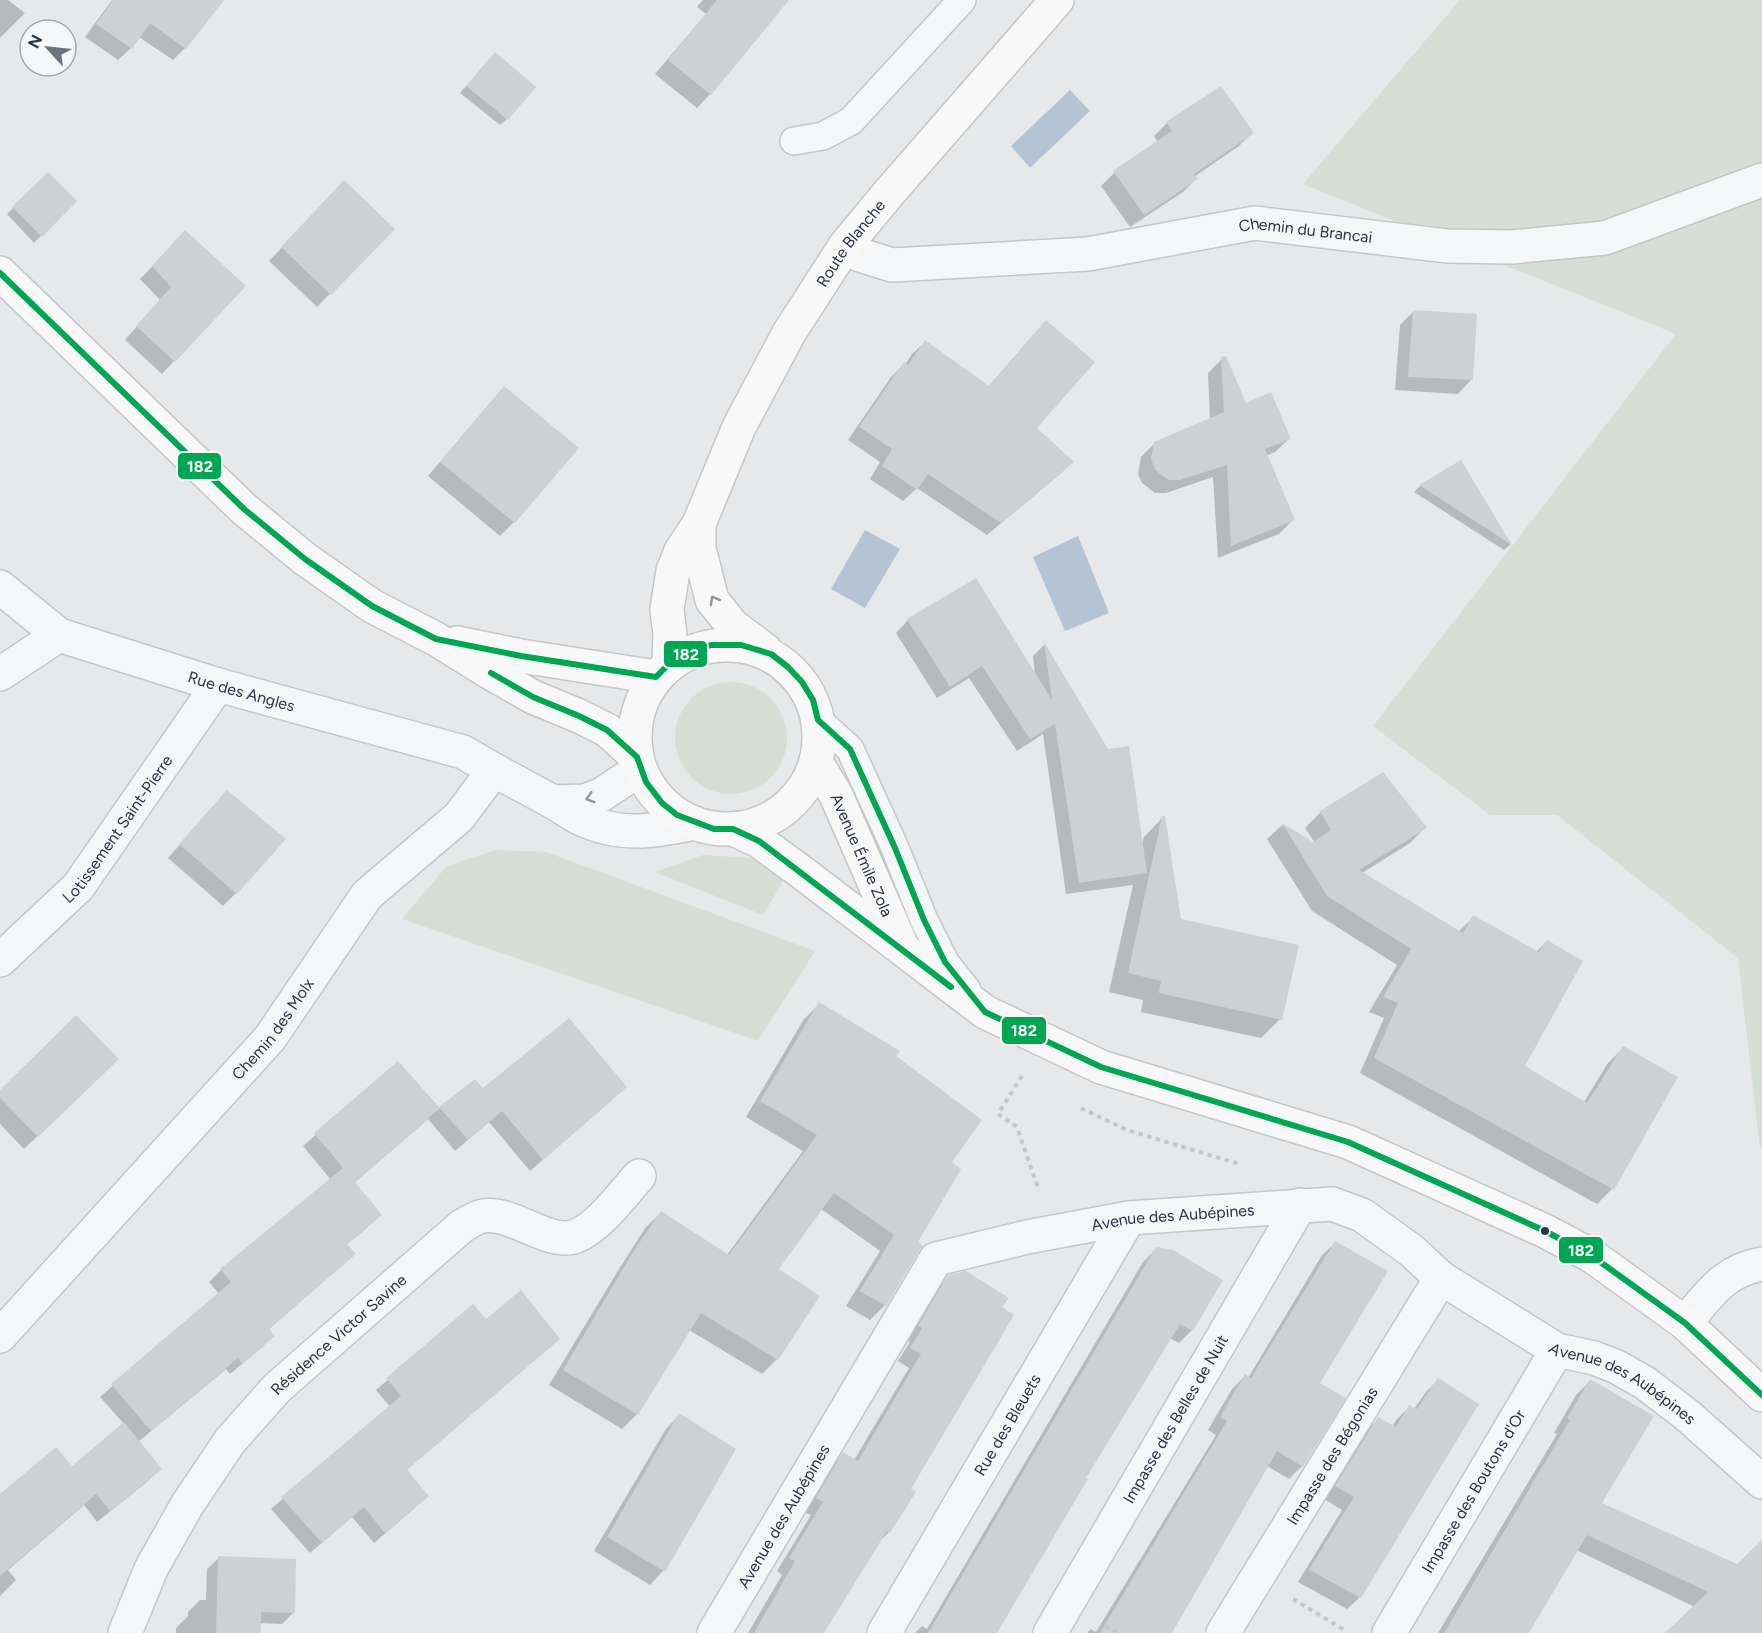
<svg xmlns="http://www.w3.org/2000/svg" width="1762" height="1633" viewBox="0 0 1762 1633" font-family="Figtree,sans-serif">
	<style>
		.green { fill: #d6ded6 }
		.water { fill: #b4c4d5 }
		.shadow { fill: #0003 }
		.building { fill: #ced0d3 }
		.lines { fill: none; stroke-linecap: round; stroke-linejoin: round }
		.lane-casing { stroke: #c4c6c8; stroke-width: 30 }
		.street-casing { stroke: #c4c6c8; stroke-width: 36 }
		.secondary-casing { stroke: #c4c6c8; stroke-width: 36 }
		.path { stroke: #c5c6ca; stroke-width: 4; stroke-dasharray: 4.5 4.5; stroke-linecap: butt }
		.lane { stroke: #f5f6f7; stroke-width: 27 }
		.street { stroke: #f5f6f7; stroke-width: 33 }
		.secondary { stroke: #f8f8f8; stroke-width: 33 }
		.bus-1-casing { stroke: #f4f6f9; stroke-width: 10 }
		.bus-1 { stroke: #00a651; stroke-width: 6 }
		.oneway { stroke: #92969e }
		.oneway2 { stroke: #90959e }
		.bus-dot { fill: #2b3445; stroke: #f4f6f9; stroke-width: 2 }
		.labels { text-anchor: middle; stroke-width: 4.5; stroke-linejoin: round; paint-order: stroke }
		.street-label { font-size: 16px; fill: #2b3445; stroke: #f4f6f9 }
		.line-badge { stroke: #f4f6f9; stroke-width: 2 }
		.badge-label { font-size: 16px; text-anchor: middle; font-weight: bold; fill: #fff }
	</style>
	<rect width="100%" height="100%" fill="#e6e8ea"/>
	<g class="green">
		<polygon points="1460,0 1762,0 1762,1148 1760,1149 1738,958 1557,815 1490,815 1373,726 1676,334 1303,184"/>
		<circle cx="731" cy="738" r="56"/>
		<polygon points="496,850 546,852 815,951 758,1041 402,919 447,866"/>
		<polygon points="703,855 750,858 765,863 785,878 763,915 655,872"/>
	</g>
	<g class="water">
		<polygon points="1070,90 1090,111 1030,168 1011,146"/>
		<polygon points="865,530 900,549 865,608 831,589"/>
		<polygon points="1078,536 1109,613 1065,631 1033,557"/>
	</g>
	<g class="shadow">
		<polygon points="0,0 8,0 25,13 0,38"/>
		<polygon points="112,0 222,0 185,48 173,60 139,37 131,48 118,60 85,37"/>
		<polygon points="703,0 787,0 710,94 697,108 655,74 706,14 697,7"/>
		<polygon points="488,61 507,119 500,125 460,93"/>
		<polygon points="1220,88 1252,133 1239,146 1194,177 1196,179 1183,192 1130,227 1101,186 1114,173 1158,142 1154,136 1167,123"/>
		<polygon points="48,174 75,201 34,243 7,214"/>
		<polygon points="331,196 393,229 317,307 269,261"/>
		<polygon points="185,233 244,286 162,374 125,340 160,300 140,279"/>
		<polygon points="1413,312 1471,380 1458,394 1395,390 1400,325"/>
		<polygon points="1034,334 1035,428 1072,462 1060,474 987,535 917,488 903,501 870,479 880,462 848,440 891,377 904,364 905,365 912,354 925,342 988,387"/>
		<polygon points="1222,359 1245,405 1289,439 1275,452 1266,456 1293,520 1279,534 1218,558 1213,477 1166,493 1155,493 1142,483 1138,474 1141,457 1155,443 1210,420 1208,373"/>
		<polygon points="504,388 576,449 514,522 500,536 428,476 491,402"/>
		<polygon points="1460,462 1510,545 1504,550 1414,492 1420,486"/>
		<polygon points="908,620 1035,676 1033,656 1044,645 1107,750 1142,845 1144,837 1163,817 1180,920 1280,1019 1261,1038 1141,1012 1143,1000 1109,992 1133,885 1066,894 1043,734 1017,751 969,678 937,698 896,633"/>
		<polygon points="1383,774 1425,828 1410,843 1362,873 1458,932 1474,917 1536,952 1547,941 1523,1067 1584,1102 1608,1063 1623,1048 1676,1078 1612,1189 1597,1204 1360,1073 1384,1018 1369,1012 1397,965 1312,911 1267,839 1282,825 1317,846 1305,828 1321,812"/>
		<polygon points="227,792 236,893 223,906 168,858"/>
		<polygon points="819,1004 894,1056 950,1162 916,1243 921,1246 885,1305 870,1320 846,1306 880,1251 821,1209 777,1269 777,1359 762,1374 689,1330 637,1414 622,1429 549,1385 619,1269 646,1227 661,1213 727,1255 803,1151 746,1117 804,1019"/>
		<polygon points="398,1063 439,1109 475,1081 482,1090 613,1099 530,1171 489,1122 455,1151 428,1119 354,1183 368,1227 346,1245 354,1254 268,1330 273,1336 261,1348 230,1374 226,1369 138,1442 160,1469 148,1481 97,1522 84,1505 8,1570 16,1580 0,1596 0,1496 72,1468 124,1424 100,1397 219,1294 209,1282 221,1270 331,1180 303,1146"/>
		<polygon points="104,1072 24,1149 0,1124 0,1092"/>
		<polygon points="1335,1243 1318,1383 1302,1466 1289,1479 1267,1466 1162,1633 1087,1633 1091,1629 1096,1632 1216,1435 1208,1430 1232,1389 1245,1376 1248,1378 1322,1255"/>
		<polygon points="1156,1249 1192,1330 1179,1343 1170,1338 1084,1479 996,1633 915,1633 922,1626 927,1629 1143,1262"/>
		<polygon points="949,1277 1000,1308 909,1490 889,1532 876,1545 822,1633 748,1633 782,1575 777,1571 811,1515 804,1512 830,1467 843,1454 854,1460 909,1368 898,1361 910,1342 906,1340 935,1291"/>
		<polygon points="473,1306 405,1471 416,1507 374,1543 352,1517 310,1553 271,1509 390,1407 376,1390"/>
		<polygon points="1438,1380 1360,1597 1347,1609 1298,1582 1342,1510 1324,1499 1366,1431 1378,1419 1392,1427 1397,1419 1410,1406 1414,1409 1426,1392"/>
		<polygon points="1590,1381 1600,1504 1737,1566 1762,1542 1762,1633 1668,1633 1695,1607 1576,1550 1511,1633 1438,1633 1557,1434 1554,1433 1576,1395"/>
		<polygon points="679,1415 734,1449 663,1571 650,1585 594,1551 666,1429"/>
		<polygon points="219,1558 294,1612 282,1624 260,1623 260,1633 176,1633 176,1628 188,1616 188,1612 200,1600 206,1600 207,1569"/>
	</g>
	<g class="building">
		<polygon points="113,0 224,0 186,49 150,23 132,49 96,24"/>
		<polygon points="717,0 789,0 711,95 668,60"/>
		<polygon points="495,52 536,87 508,120 466,86"/>
		<polygon points="1221,86 1254,133 1194,174 1198,179 1144,215 1113,171 1172,131 1166,122"/>
		<polygon points="48,172 77,201 42,237 12,207"/>
		<polygon points="344,180 395,229 331,295 281,247"/>
		<polygon points="185,230 246,286 175,362 136,326 171,287 152,266"/>
		<polygon points="1413,310 1477,314 1473,380 1408,377"/>
		<polygon points="1046,320 1095,362 1037,428 1074,462 1001,523 928,474 917,490 882,466 892,449 859,427 904,362 908,365 925,340 989,386"/>
		<polygon points="1226,356 1246,403 1271,392 1291,439 1265,449 1295,520 1231,546 1227,465 1180,480 1169,480 1159,473 1155,469 1151,459 1154,442 1224,412 1221,357"/>
		<polygon points="504,386 579,448 515,523 440,462"/>
		<polygon points="1461,460 1512,545 1419,485"/>
		<polygon points="976,578 1052,700 1044,642 1108,749 1129,746 1147,873 1079,883 1055,724 1030,739 982,666 950,687 907,619"/>
		<polygon points="1383,772 1427,828 1359,870 1463,933 1473,915 1539,952 1547,940 1583,961 1525,1066 1587,1103 1623,1046 1678,1077 1614,1190 1374,1058 1398,1003 1383,997 1411,949 1327,896 1282,823 1313,842 1331,830 1320,811"/>
		<polygon points="227,790 286,839 237,894 179,844"/>
		<polygon points="1162,816 1165,816 1181,919 1299,945 1282,1020 1159,993 1161,981 1128,973"/>
		<polygon points="819,1002 900,1051 896,1056 982,1120 952,1162 961,1169 918,1242 923,1245 886,1306 860,1291 894,1235 834,1193 779,1269 820,1296 778,1360 701,1313 638,1415 563,1370 633,1252 661,1211 729,1255 817,1135 760,1101"/>
		<polygon points="76,1015 119,1059 38,1137 0,1098 0,1090"/>
		<polygon points="569,1018 627,1087 543,1160 502,1111 468,1140 440,1108 355,1182 354,1181 382,1215 347,1244 356,1254 269,1329 275,1336 258,1350 242,1364 238,1358 151,1431 111,1384 231,1282 220,1269 343,1168 314,1133 398,1061 439,1107 475,1079 483,1088"/>
		<polygon points="1335,1241 1388,1271 1320,1383 1346,1398 1303,1467 1277,1451 1172,1633 1100,1633 1227,1421 1220,1417 1245,1374 1251,1378"/>
		<polygon points="1156,1247 1173,1250 1223,1280 1193,1331 1180,1324 1086,1478 1088,1479 997,1633 928,1633"/>
		<polygon points="966,1271 1009,1298 1002,1307 1014,1315 911,1489 916,1492 890,1533 887,1531 824,1633 754,1633 795,1561 789,1558 823,1502 816,1498 843,1452 858,1461 921,1354 910,1348 922,1328 918,1326 948,1275"/>
		<polygon points="521,1290 560,1339 407,1470 429,1496 385,1533 364,1507 322,1543 281,1497 401,1396 386,1378 473,1304 486,1319"/>
		<polygon points="1438,1378 1479,1404 1361,1598 1309,1570 1354,1497 1335,1486 1378,1417 1396,1427 1409,1405 1417,1409"/>
		<polygon points="1590,1379 1654,1416 1602,1503 1737,1564 1762,1540 1762,1633 1665,1633 1708,1592 1587,1535 1529,1633 1444,1633 1570,1420 1567,1418"/>
		<polygon points="679,1413 736,1449 665,1572 607,1537"/>
		<polygon points="124,1422 162,1469 110,1511 96,1494 0,1576 0,1494 56,1447 72,1466"/>
		<polygon points="218,1556 296,1559 295,1613 261,1612 261,1633 216,1633"/>
	</g>
	<g class="lines">
		<defs>
			<g id="lane">
				<polyline points="794,141 823,136 851,121 962,0"/>
				<polyline points="818,720 850,749 895,848 924,920 945,962 967,990"/>
			</g>
			<g id="street">
				<path id="s1" d="M845,246l15,9 32,10 196,-11 167,-31 192,23 64,1 94,-9 157,-58"/>
				<path id="s2" d="M0,587l59,48 159,50 245,67 31,18"/>
				<polyline points="0,674 59,635"/>
				<path d="M640,769l-39,26 -17,6 -31,1c11,6 21,14 33,19 38,16 69,10 109,2"/>
				<path id="s3" d="M0,960l78,-73 140,-202"/>
				<path d="M1685,1323c24,-28 38,-52 77,-59"/>
				<path id="s4" d="M0,1336l270,-298 97,-143 92,-78 35,-47 59,32"/>
				<path id="s5" d="M125,1633l26,-64 36,-64 43,-64 47,-53 185,-162c6,-3 14,-9 21,-10 30,-5 67,31 93,20 23,-9 46,-41 63,-60"/>
				<path id="s6" d="M714,1633l222,-374 91,-22 102,-19 203,-14 30,11 50,36 29,27 116,72 37,8 23,9 28,16 42,32 75,67"/>
				<path id="s7" d="M884,1633l245,-415"/>
				<path id="s8" d="M1050,1633l250,-428"/>
				<path id="s9" d="M1223,1633l218,-355"/>
				<path id="s10" d="M1389,1633l168,-283"/>
			</g>
			<g id="secondary">
				<polyline points="0,273 244,509 305,559 372,606 436,639 489,672 533,697 579,716 607,730 637,757"/>
				<polyline points="699,524 699,548 712,600 733,626 765,650"/>
				<polyline points="457,643 521,656 656,677"/>
				<circle cx="727" cy="737" r="92"/>
				<path id="s11" d="M669,664l1,-29 -3,-26 6,-38 8,-20 18,-27 40,-97 50,-94 56,-87 43,-52 169,-194"/>
				<path id="s12" d="M816,762l20,33 67,154"/>
				<polyline points="733,829 759,841 804,874 985,1012 1101,1067 1348,1142 1545,1231 1592,1256 1685,1323 1762,1395"/>
			</g>
		</defs>
		<use href="#lane" class="lane-casing"/>
		<use href="#street" class="street-casing"/>
		<use href="#secondary" class="secondary-casing"/>
		<g class="path">
			<polyline points="1022,1076 998,1114 1017,1127 1039,1191"/>
			<polyline points="1081,1108 1127,1130 1236,1163 1240,1166"/>
			<polyline points="1293,1599 1346,1631"/>
			<polyline points="1105,1626 1117,1633"/>
		</g>
		<use href="#lane" class="lane"/>
		<use href="#street" class="street"/>
		<use href="#secondary" class="secondary"/>
		<defs>
			<g id="bus-1">
				<polyline points="0,273 244,509 305,559 372,606 436,639 521,656 656,677 669,664 689,652 711,645 741,645 771,654 788,667 802,682 813,700 818,720 850,749 895,848 924,920 945,962 985,1012 1101,1067 1348,1142 1545,1231 1592,1256 1685,1323 1762,1395"/>
				<polyline points="491,673 533,697 579,716 607,730 637,757 646,782 662,803 677,815 714,829 733,829 759,841 951,987"/>
			</g>
		</defs>
		<use href="#bus-1" class="bus-1-casing"/>
		<use href="#bus-1" class="bus-1"/>
	</g>
	<defs><path id="oneway-chevron" d="M-2-3.5L2.5 0L-2 3.5" fill="none" stroke-width="1.6" stroke-linecap="round" stroke-linejoin="round" transform="scale(1.5)"/></defs>
	<use class="oneway" href="#oneway-chevron" transform="translate(714 600) rotate(-119)"/>
	<use class="oneway2" href="#oneway-chevron" transform="translate(590 798) rotate(164)"/>
	<circle class="bus-dot" cx="1545" cy="1231" r="5"/>
	<g class="labels">
		<g class="street-label">
			<text dy="6" stroke="none"><textPath href="#s1" startOffset="468">Chemin du Brancai</textPath></text>
			<text dy="6" stroke="none"><textPath href="#s11" startOffset="468">Route Blanche</textPath></text>
			<text dy="6" stroke="none"><textPath href="#s2" startOffset="267">Rue des Angles</textPath></text>
			<text dy="6" stroke="none"><textPath href="#s3" startOffset="177">Lotissement Saint-Pierre</textPath></text>
			<text dy="6" stroke="none"><textPath href="#s12" startOffset="104">Avenue Émile Zola</textPath></text>
			<text dy="6" stroke="none"><textPath href="#s4" startOffset="411">Chemin des Molx</textPath></text>
			<text dy="6" stroke="none"><textPath href="#s6" startOffset="676">Avenue des Aubépines</textPath></text>
			<text dy="6" stroke="none"><textPath href="#s5" startOffset="372">Résidence Victor Savine</textPath></text>
			<text dy="6" stroke="none"><textPath href="#s6" startOffset="1180">Avenue des Aubépines</textPath></text>
			<text dy="6" stroke="none"><textPath href="#s8" startOffset="248">Impasse des Belles de Nuit</textPath></text>
			<text dy="6" stroke="none"><textPath href="#s7" startOffset="242">Rue des Bleuets</textPath></text>
			<text dy="6" stroke="none"><textPath href="#s9" startOffset="208">Impasse des Bégonias</textPath></text>
			<text dy="6" stroke="none"><textPath href="#s10" startOffset="165">Impasse des Boutons d'Or</textPath></text>
			<text dy="6" stroke="none"><textPath href="#s6" startOffset="136">Avenue des Aubépines</textPath></text>
		</g>
	</g>
	<g class="line-badge">
		<rect x="177" y="452" width="45" height="28" rx="6" fill="#00a651"/>
		<rect x="663" y="640" width="45" height="28" rx="6" fill="#00a651"/>
		<rect x="1001" y="1016" width="46" height="29" rx="6" fill="#00a651"/>
		<rect x="1558" y="1236" width="46" height="28" rx="6" fill="#00a651"/>
	</g>
	<g class="badge-label">
		<text x="200" y="472">182</text>
		<text x="686" y="660">182</text>
		<text x="1024" y="1036">182</text>
		<text x="1581" y="1256">182</text>
	</g>
	<g transform="translate(48 48) rotate(297)"><circle r="28" fill="#f4f6f9" stroke="#a4a8b1" stroke-width="1.5"/>
	<path d="M0-4.5L10 22L0 15L-10 22Z" fill="#6c737f"/>
	<text y="-9" font-size="16" font-weight="bold" text-anchor="middle" fill="#2b3445">N</text>
	</g>
</svg>
